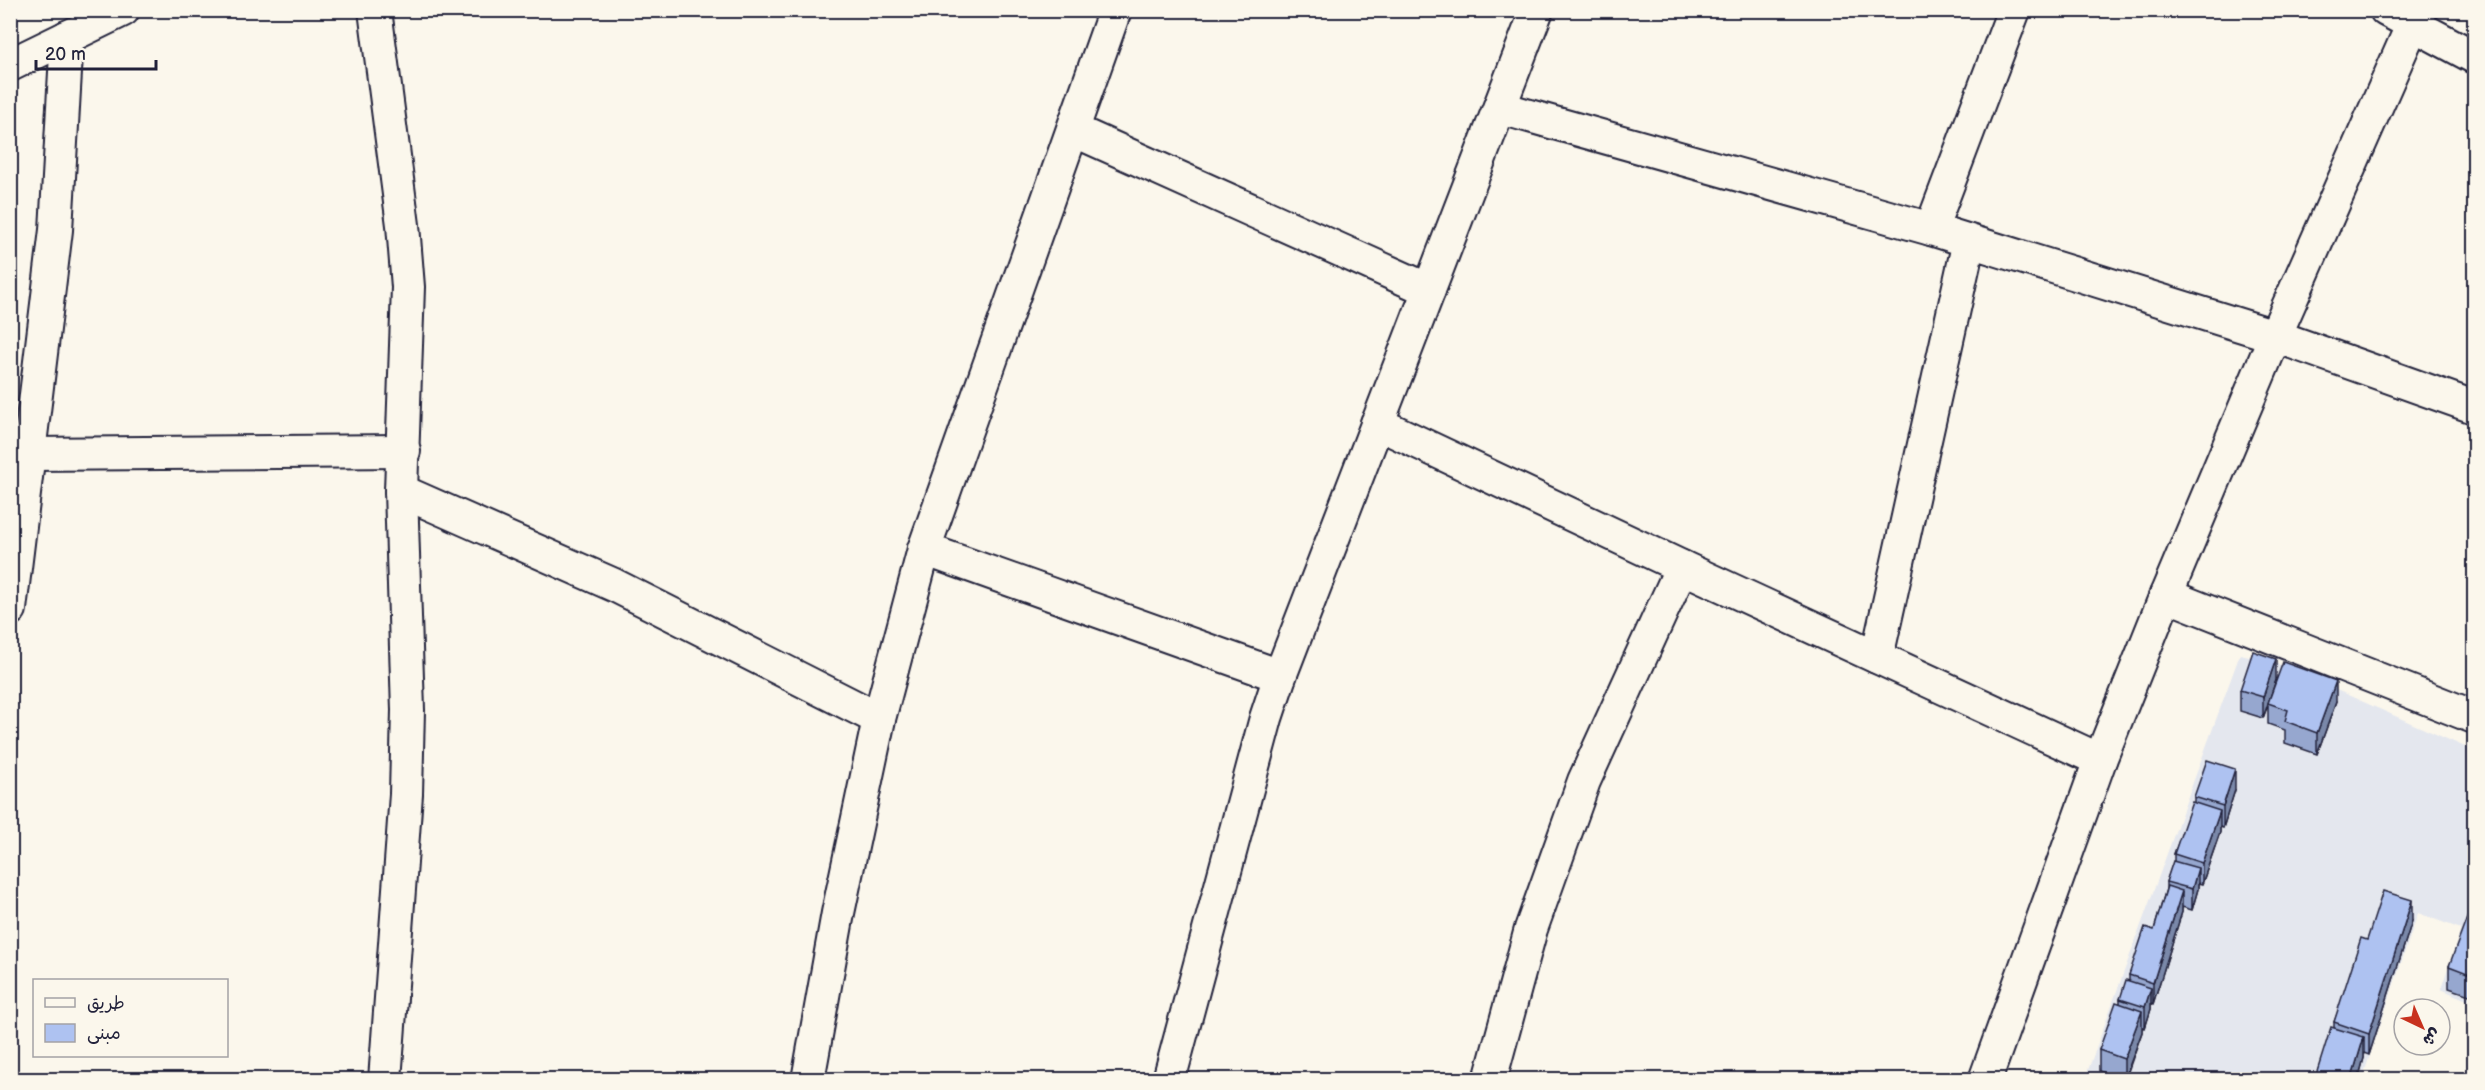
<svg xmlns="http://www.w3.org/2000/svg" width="2485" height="1090" viewBox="0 0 2485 1090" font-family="'Balsamiq Sans','Playpen Sans Arabic',sans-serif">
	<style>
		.built { fill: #e4e7ee }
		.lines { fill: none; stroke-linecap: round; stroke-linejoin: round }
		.street-casing { stroke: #22223b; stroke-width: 36 }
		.street { stroke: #fbf7ec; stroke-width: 32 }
		.wall { fill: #96a7cf; stroke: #22223b; stroke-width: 1.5 }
		.shaded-wall { fill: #7a88a9; stroke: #22223b; stroke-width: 1.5 }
		.building { fill: #aec2f1; stroke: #22223b; stroke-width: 1.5 }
	</style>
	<rect width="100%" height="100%" fill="#fbf7ec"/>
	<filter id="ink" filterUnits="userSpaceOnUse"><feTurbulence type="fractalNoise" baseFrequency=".0167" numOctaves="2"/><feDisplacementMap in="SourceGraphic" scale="12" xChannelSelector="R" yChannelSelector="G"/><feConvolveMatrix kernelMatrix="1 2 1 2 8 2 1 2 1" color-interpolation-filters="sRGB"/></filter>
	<g filter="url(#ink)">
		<polygon class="built" points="2240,654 2271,661 2474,751 2474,1003 2441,989 2461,929 2418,913 2362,1079 2104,1080 2087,1073"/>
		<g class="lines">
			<defs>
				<g id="street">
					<polyline points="375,10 403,225 408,287 401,491 408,710 406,794 385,1080"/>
					<polyline points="2386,10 2474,57"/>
					<polyline points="10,65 123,10"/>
					<polyline points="1501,108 1931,229 2275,336 2474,407"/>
					<polyline points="1073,130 1429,290"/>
					<polyline points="1931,229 2014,10"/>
					<polyline points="1377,423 1682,567 2100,760"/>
					<polyline points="28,454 404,451"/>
					<polyline points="401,491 614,585 879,719"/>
					<polyline points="924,549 1280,676"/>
					<polyline points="2166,595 2474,717"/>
					<polyline points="10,609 56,230 67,37"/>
					<polyline points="1877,657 1969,241"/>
					<polyline points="808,1080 838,913 879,719 924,549 1115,10"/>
					<polyline points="1169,1080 1266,718 1280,676 1537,10"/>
					<polyline points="1490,1080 1531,929 1584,781 1682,567"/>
					<polyline points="1985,1080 2100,760 2166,595 2275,336 2419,10"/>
				</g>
			</defs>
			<use href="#street" class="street-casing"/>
			<use href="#street" class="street"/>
		</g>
		<g class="wall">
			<polygon points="2276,679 2336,702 2317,754 2285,743 2285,730 2268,724 2268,705 2263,718 2240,711 2240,690"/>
			<polygon points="2235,790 2223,828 2220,827 2220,832 2202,884 2198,883 2198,889 2192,910 2182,907 2182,912 2153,1004 2151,1003 2151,1009 2145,1028 2142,1027 2142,1032 2125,1080 2099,1071 2099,1050 2120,1004 2120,999 2129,981 2129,975 2154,930 2166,889 2166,882 2174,861 2174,854 2194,802 2194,797"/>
			<polygon points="2475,912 2475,997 2449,988 2449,966"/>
			<polygon points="2412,921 2369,1055 2364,1053 2364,1058 2358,1080 2316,1080 2316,1075 2334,1028 2334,1022 2367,940"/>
		</g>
		<g class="shaded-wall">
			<polygon points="2276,659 2276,680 2263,718 2263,697"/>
			<polygon points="2336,681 2336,702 2317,754 2317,733"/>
			<polygon points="2235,769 2235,790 2223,828 2223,806"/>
			<polygon points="2220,811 2220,832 2202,884 2202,863"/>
			<polygon points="2198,868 2198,889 2192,910 2192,889"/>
			<polygon points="2182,891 2182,912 2153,1004 2153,983"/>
			<polygon points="2412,900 2412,921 2369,1055 2369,1034"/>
			<polygon points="2151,988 2151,1009 2145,1028 2145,1007"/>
			<polygon points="2142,1011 2142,1032 2124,1080 2124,1059"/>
			<polygon points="2364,1037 2364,1058 2358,1080 2351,1080"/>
		</g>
		<g class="building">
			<polygon points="2253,651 2276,659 2263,697 2240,690"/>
			<polygon points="2283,662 2336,681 2317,733 2285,721 2288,710 2268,703"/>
			<polygon points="2207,760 2235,769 2223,806 2194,797"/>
			<polygon points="2192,802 2220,811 2202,863 2174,854"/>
			<polygon points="2173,861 2198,868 2192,889 2166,882"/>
			<polygon points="2167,886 2182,891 2153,983 2129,975 2145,927 2154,930"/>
			<polygon points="2383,891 2412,900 2369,1034 2334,1022 2361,938 2367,940"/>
			<polygon points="2470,910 2475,912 2475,976 2449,966"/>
			<polygon points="2126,980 2151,988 2145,1007 2120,999"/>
			<polygon points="2116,1002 2142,1011 2124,1059 2099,1050"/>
			<polygon points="2331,1027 2364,1037 2351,1080 2329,1080 2316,1075"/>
		</g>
	</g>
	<rect width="2485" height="1090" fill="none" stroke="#fbf7ec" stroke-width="36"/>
	<rect x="18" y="18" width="2449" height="1054" fill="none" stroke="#22223b" stroke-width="2" filter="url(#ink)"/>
	<rect x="33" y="979" width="195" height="78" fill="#fbf7ec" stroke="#a4a2a5" stroke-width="1.5"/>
	<rect x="45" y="998" width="30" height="9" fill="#fbf7ec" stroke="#a4a2a5" stroke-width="1.5"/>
	<text x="87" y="1009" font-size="18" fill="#22223b">طريق</text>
	<rect x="45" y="1024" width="30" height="18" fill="#aec2f1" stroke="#a4a2a5" stroke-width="1.5"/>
	<text x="87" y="1039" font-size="18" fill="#22223b">مبنى</text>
	<g transform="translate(2422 1027) rotate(136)"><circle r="28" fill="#fbf7ec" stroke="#a4a2a5" stroke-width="1.5"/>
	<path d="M0-4.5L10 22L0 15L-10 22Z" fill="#c8321e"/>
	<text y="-9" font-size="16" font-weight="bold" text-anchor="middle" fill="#22223b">ش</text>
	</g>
	<path d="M36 60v9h120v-9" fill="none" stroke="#22223b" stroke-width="3"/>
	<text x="45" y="60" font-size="18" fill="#22223b" stroke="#fbf7ec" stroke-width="4.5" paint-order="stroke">20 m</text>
</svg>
